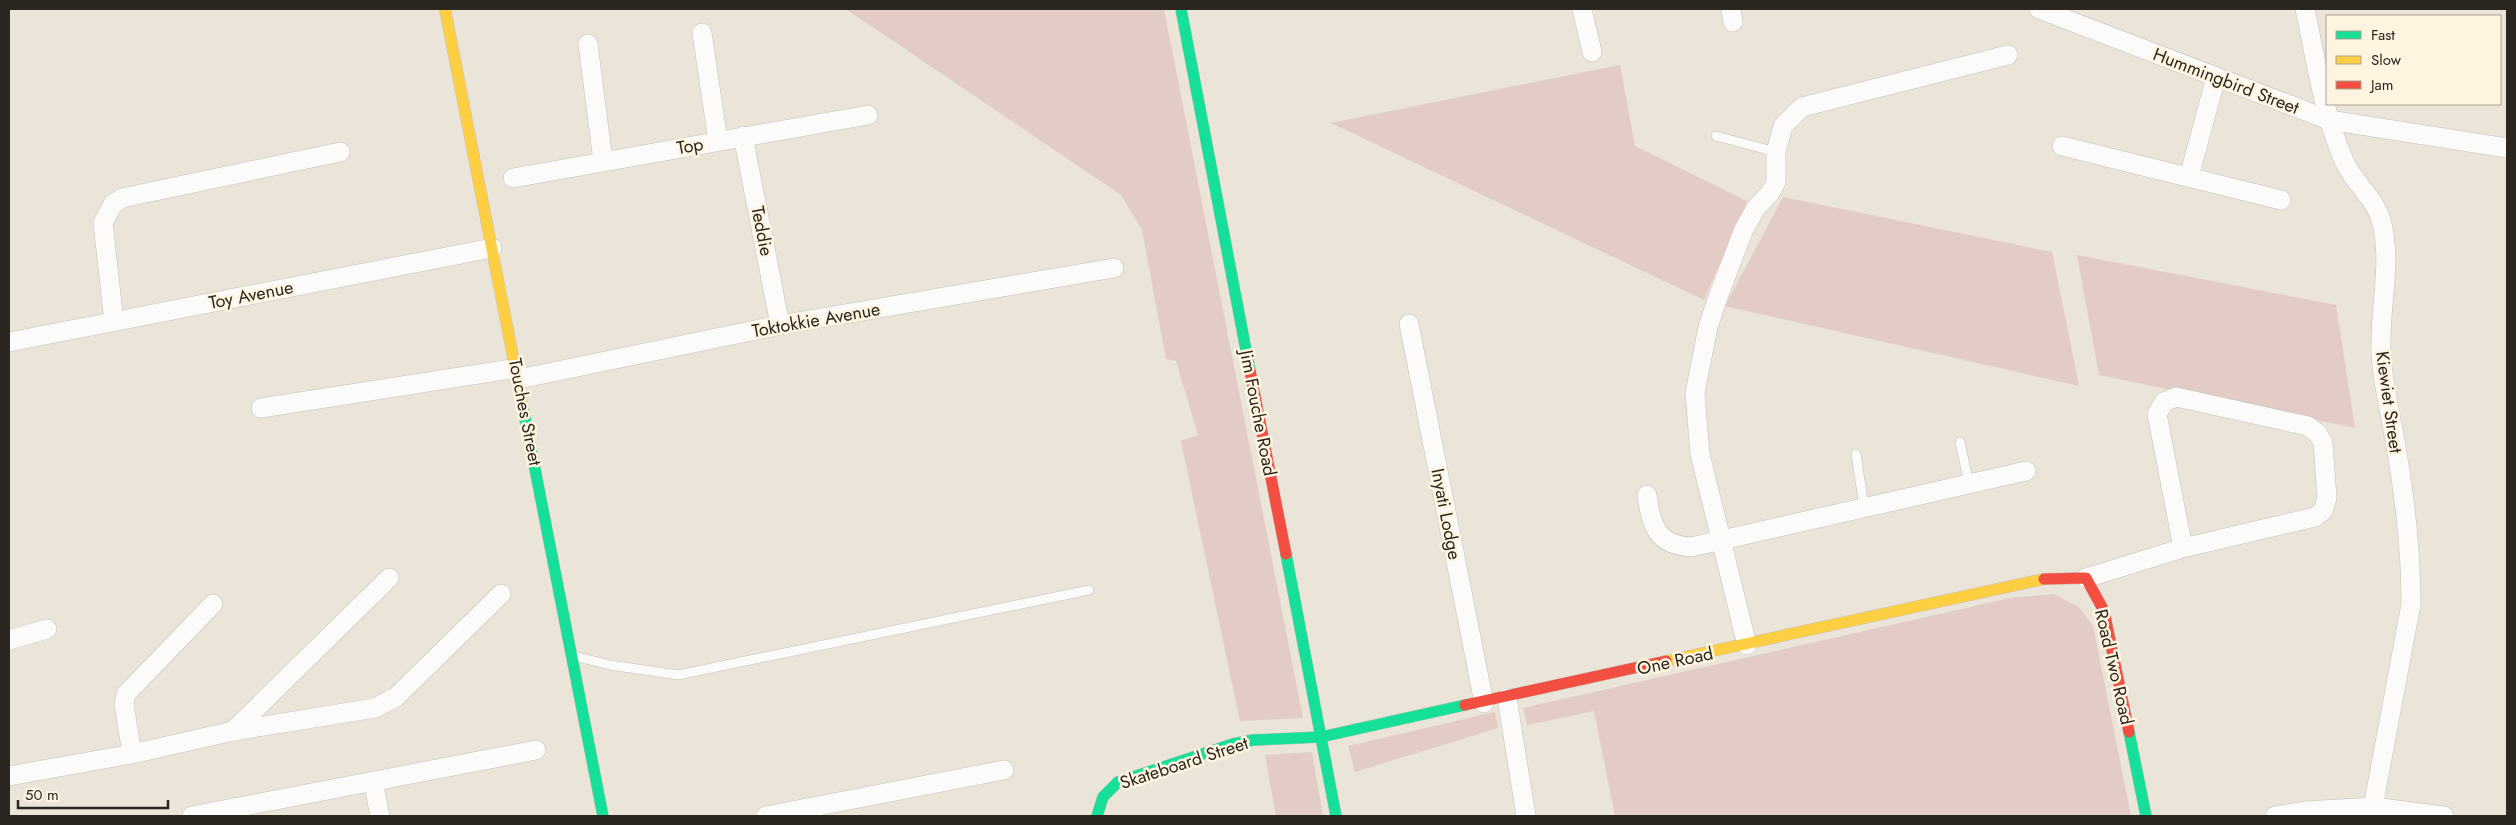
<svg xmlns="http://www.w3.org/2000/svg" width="2516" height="825" viewBox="0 0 2516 825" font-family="Jost,sans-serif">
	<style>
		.green { fill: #e2ccc5 }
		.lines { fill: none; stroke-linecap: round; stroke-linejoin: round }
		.lane-casing { stroke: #c5c0b8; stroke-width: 10 }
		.street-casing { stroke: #c5c0b8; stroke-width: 20 }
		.fast-casing { stroke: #c5c0b8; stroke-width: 12 }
		.slow-casing { stroke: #c5c0b8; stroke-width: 12 }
		.jam-casing { stroke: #c5c0b8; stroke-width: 12 }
		.lane { stroke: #fcfbf9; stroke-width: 9 }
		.street { stroke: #fcfbf9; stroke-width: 19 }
		.fast { stroke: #16e098; stroke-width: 11 }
		.slow { stroke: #ffcf43; stroke-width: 11 }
		.jam { stroke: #f24e42; stroke-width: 11 }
		.labels { text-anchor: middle; stroke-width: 5; stroke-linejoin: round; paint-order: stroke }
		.street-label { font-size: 18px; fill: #2b2720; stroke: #fef4e0 }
	</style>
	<rect width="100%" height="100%" fill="#eae4d9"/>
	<g class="green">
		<polygon points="846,9 1164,9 1303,718 1240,721 1181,441 1198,435 1176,361 1166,359 1142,230 1121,195"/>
		<polygon points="1620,65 1635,146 1747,201 1704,300 1331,123"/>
		<polygon points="1783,197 2052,252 2079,386 1725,306"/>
		<polygon points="2077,255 2336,305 2355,428 2099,375"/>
		<polygon points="2053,594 2079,607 2093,626 2131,816 1615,816 1594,711 1527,725 1523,708 2010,598"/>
		<polygon points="1495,712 1498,728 1355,772 1348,746"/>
		<polygon points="1312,752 1323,816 1276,816 1265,755"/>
	</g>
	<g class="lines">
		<defs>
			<g id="lane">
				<polyline points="1716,136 1776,152"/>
				<polyline points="1960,442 1969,484"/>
				<polyline points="1856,454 1864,507"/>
				<polyline points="574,656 610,665 678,675 1089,590"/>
			</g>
			<g id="street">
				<polyline points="1582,9 1592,52"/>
				<polyline points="1731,9 1733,22"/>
				<polyline points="2039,9 2329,120 2507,148"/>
				<path d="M2305,9c11,51 18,105 40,154 10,21 32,37 37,61 10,42 -3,85 -1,128 1,28 8,55 13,83 10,55 17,113 17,169l-38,203"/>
				<polyline points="702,33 718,141"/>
				<polyline points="588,44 603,161"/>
				<polyline points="743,136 780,325"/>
				<polyline points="2062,146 2281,200"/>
				<polyline points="2189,177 2216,77"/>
				<polyline points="513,178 868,115"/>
				<polyline points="114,322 103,223 113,204 122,198 340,152"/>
				<polyline points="1409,324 1484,703"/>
				<polyline points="9,342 492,248"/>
				<polyline points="519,379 780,325 1114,268"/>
				<polyline points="261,408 517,368"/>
				<path d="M1647,495c4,31 10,50 44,52l335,-76"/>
				<polyline points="2086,578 2183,548 2315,517 2323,511 2327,498 2323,443 2318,434 2308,426 2176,397 2164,402 2157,414 2183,548"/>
				<polyline points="9,640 47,629"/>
				<polyline points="1747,645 1700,454 1695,393 1708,327 1718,297 1744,229 1756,208 1770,193 1776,182 1776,152 1783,126 1802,107 2008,55"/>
				<polyline points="1507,698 1526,816"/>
				<polyline points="233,731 389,578"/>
				<polyline points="132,754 124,704 126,694 213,604"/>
				<polyline points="9,776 132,754 233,731 375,708 396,697 501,594"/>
				<polyline points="373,781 380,816"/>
				<polyline points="192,816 536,750"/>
				<polyline points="766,816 1004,770"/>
				<polyline points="2275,816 2305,811 2373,807 2444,816"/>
			</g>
			<g id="fast">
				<polyline points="1181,9 1250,371"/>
				<polyline points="523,408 603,816"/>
				<polyline points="1286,554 1336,816"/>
				<polyline points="2129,732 2146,816"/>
				<polyline points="1097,816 1103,797 1118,782 1233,744 1253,740 1321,737 1465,705"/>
			</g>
			<g id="slow">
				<polyline points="445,9 523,408"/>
				<polyline points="1666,661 2044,579"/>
			</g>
			<g id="jam">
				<polyline points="1250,371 1286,554"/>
				<polyline points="2044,579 2086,578 2104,611 2129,732"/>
				<polyline points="1465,705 1666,661"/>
			</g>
		</defs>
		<use href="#lane" class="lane-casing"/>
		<use href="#street" class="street-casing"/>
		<use href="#fast" class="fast-casing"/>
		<use href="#slow" class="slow-casing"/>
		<use href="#jam" class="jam-casing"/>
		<use href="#lane" class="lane"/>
		<use href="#street" class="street"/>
		<use href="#fast" class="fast"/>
		<use href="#slow" class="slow"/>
		<use href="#jam" class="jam"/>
	</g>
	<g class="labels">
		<g class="street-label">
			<text transform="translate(2226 81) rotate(21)" y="6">Hummingbird Street</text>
			<text transform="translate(690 146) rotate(-10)" y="6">Top</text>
			<text transform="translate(762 231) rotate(79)" y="6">Teddie</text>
			<text transform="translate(251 295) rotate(-11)" y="6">Toy Avenue</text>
			<text transform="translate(816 320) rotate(-10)" y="6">Toktokkie Avenue</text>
			<text transform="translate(2389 402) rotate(82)" y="6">Kiewiet Street</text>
			<text transform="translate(525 412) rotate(79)" y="6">Touches Street</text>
			<text transform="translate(1258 413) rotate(79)" y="6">Jim Fouche Road</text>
			<text transform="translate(1446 514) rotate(79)" y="6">Inyati Lodge</text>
			<text transform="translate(1675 661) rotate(-12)" y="6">One Road</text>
			<text transform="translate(2114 667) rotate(77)" y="6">Road Two Road</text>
			<text transform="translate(1184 763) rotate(-18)" y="6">Skateboard Street</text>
		</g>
	</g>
	<rect width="2516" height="825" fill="none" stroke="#2b2720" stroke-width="20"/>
	<rect x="2326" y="15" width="175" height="90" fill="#fef4e0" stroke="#aaa293"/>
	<rect x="2336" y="31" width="25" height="8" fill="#16e098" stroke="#aaa293"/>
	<text x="2371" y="40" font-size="15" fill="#2b2720">Fast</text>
	<rect x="2336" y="56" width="25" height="8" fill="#ffcf43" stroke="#aaa293"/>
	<text x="2371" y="65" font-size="15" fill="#2b2720">Slow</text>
	<rect x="2336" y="81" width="25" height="8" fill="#f24e42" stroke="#aaa293"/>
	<text x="2371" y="90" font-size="15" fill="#2b2720">Jam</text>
	<path d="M18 800v8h150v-8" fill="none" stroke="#2b2720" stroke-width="2.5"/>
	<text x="25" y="800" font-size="15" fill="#2b2720" stroke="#fef4e0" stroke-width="4" paint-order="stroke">50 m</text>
</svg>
